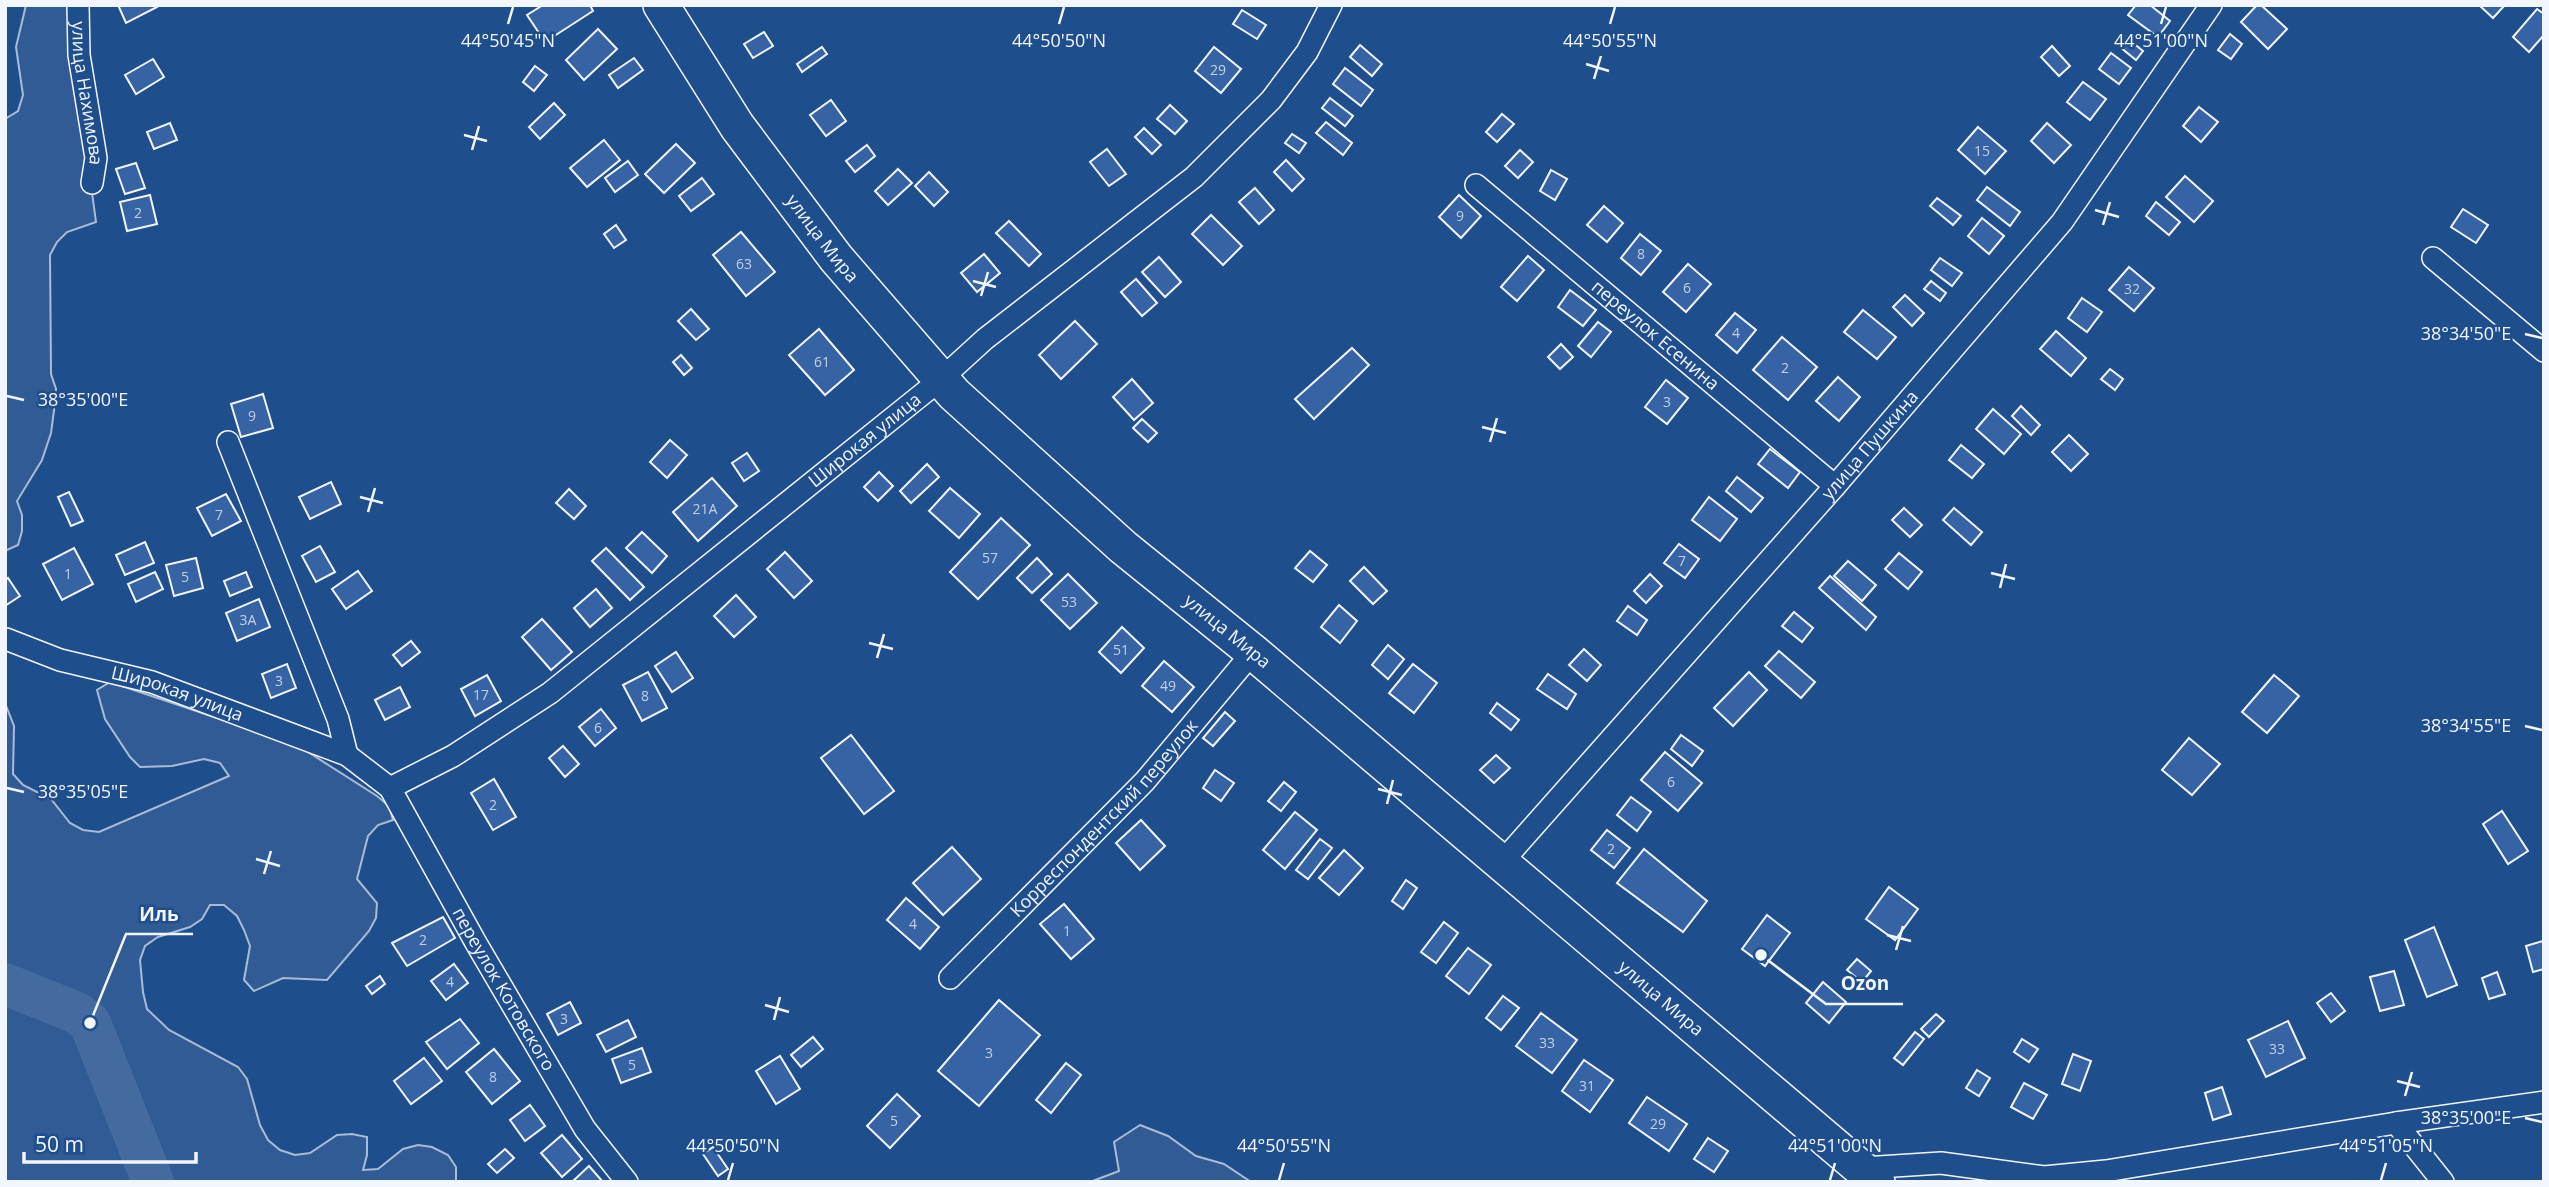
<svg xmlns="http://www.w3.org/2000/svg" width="2549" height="1187" viewBox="0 0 2549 1187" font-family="'Open Sans',sans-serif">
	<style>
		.built { fill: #305b95; stroke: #a8bbd7; stroke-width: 2 }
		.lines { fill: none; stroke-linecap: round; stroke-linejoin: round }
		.river { stroke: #446ba0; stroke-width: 42 }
		.building { fill: #3563a3; stroke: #f2f6ff; stroke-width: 2 }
		.minor-casing { stroke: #f2f6ff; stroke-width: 24 }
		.trunk-casing { stroke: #f2f6ff; stroke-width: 38 }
		.minor { stroke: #1f4e8c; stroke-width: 21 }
		.trunk { stroke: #1f4e8c; stroke-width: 35 }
		.ticks { fill: none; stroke: #f2f6ff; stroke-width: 2.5 }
		.labels { text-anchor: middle; stroke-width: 5; stroke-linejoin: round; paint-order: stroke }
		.number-label { font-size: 14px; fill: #c3d1e8 }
		.street-label { font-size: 18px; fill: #f2f6ff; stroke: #1f4e8c }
		.ticks-label { font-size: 18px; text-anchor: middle; fill: #f2f6ff; stroke: #1f4e8c; stroke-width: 5; stroke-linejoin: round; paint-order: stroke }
		.leader { fill: none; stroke: #f2f6ff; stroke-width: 2.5 }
		.callout-dot { fill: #f2f6ff; stroke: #1f4e8c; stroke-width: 2.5 }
		.callout-label { font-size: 19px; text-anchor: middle; font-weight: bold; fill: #f2f6ff; stroke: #1f4e8c; stroke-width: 5; stroke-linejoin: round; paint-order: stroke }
	</style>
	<rect width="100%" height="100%" fill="#1f4e8c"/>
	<g class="built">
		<polygon points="26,5 69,5 68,15 96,222 67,232 57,242 50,255 51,374 56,389 55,403 51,433 42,460 17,501 22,515 22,531 18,545 5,551 5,119 18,111 23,95 16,47"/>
		<polygon points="110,682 297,745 377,796 389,806 393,820 378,825 368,836 357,879 377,903 376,918 369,931 327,980 283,978 254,991 244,980 250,946 244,930 237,916 224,905 210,905 202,919 190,927 158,937 145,946 140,960 143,992 147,1009 169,1030 238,1067 247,1079 260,1125 268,1140 280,1150 295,1155 310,1153 337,1135 352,1134 367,1137 367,1155 363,1170 378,1169 403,1149 418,1145 432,1147 448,1155 456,1167 456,1182 5,1182 5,703 14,726 13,774 23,785 51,799 70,823 83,830 99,832 229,776 220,763 204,759 172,766 140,767 130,757 105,719 97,690"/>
		<polygon points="1140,1125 1168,1136 1196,1156 1224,1164 1251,1182 1090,1182 1119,1171 1114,1142"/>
	</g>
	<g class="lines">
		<polyline class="river" points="5,984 77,1013 90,1023 153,1182"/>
	</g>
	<g class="building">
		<polygon points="118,5 156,5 157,7 126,23"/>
		<polygon points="543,5 590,5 593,11 545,42 527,15"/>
		<polygon points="2136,5 2150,5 2170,21 2158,37 2128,15"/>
		<polygon points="2257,5 2261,5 2287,29 2268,49 2241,22"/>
		<polygon points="2479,5 2505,5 2493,18"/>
		<polygon points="2537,9 2544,14 2544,35 2529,52 2513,37"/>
		<polygon points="1242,10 1266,25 1257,39 1233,24"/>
		<polygon points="598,29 617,49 584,80 566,60"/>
		<polygon points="764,32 773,46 753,58 744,44"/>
		<polygon points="2230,34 2242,44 2231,59 2218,50"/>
		<polygon points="2127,38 2143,51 2136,60 2120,47"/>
		<polygon points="1360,45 1382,64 1372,76 1350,57"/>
		<polygon points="2052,46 2070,66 2059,76 2041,57"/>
		<polygon points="822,47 827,54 802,72 797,64"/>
		<polygon points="1214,47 1241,69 1221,93 1195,71"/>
		<polygon points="2111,53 2131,68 2119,84 2099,69"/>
		<polygon points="634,58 643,70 618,88 609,75"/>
		<polygon points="153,59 164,77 136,94 125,75"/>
		<polygon points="535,66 547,75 534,91 523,82"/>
		<polygon points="1345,68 1373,90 1361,106 1333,84"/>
		<polygon points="2083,82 2106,99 2090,120 2067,102"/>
		<polygon points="1330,98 1353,116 1345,126 1322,108"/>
		<polygon points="831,100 846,121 826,136 810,115"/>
		<polygon points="554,103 565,115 540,139 529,127"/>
		<polygon points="1170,105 1187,121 1175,134 1157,119"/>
		<polygon points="2199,107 2218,122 2201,142 2183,126"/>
		<polygon points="1502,114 1514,124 1497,142 1486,132"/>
		<polygon points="1326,122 1352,143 1343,155 1316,133"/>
		<polygon points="170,123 177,140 154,149 147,132"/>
		<polygon points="2047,123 2071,145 2054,163 2031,141"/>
		<polygon points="1978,127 2006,151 1985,174 1958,150"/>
		<polygon points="1144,128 1161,145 1152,154 1135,137"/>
		<polygon points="1292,134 1306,143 1299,153 1285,143"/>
		<polygon points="604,140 620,160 587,187 570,168"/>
		<polygon points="676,144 695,163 664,193 645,174"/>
		<polygon points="867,145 875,156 855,172 846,161"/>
		<polygon points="1107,149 1126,174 1109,186 1090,162"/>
		<polygon points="1520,150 1533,162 1518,178 1505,166"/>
		<polygon points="1286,160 1304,179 1292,191 1274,172"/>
		<polygon points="628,161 638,175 615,192 605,178"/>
		<polygon points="136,163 145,188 125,194 116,169"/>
		<polygon points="898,169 912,183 888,205 875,191"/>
		<polygon points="1551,170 1567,179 1555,200 1540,191"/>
		<polygon points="929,172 948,192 934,206 915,186"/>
		<polygon points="2185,176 2213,201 2194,222 2166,197"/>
		<polygon points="702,178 714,194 691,211 679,196"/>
		<polygon points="1987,187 2020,212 2010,226 1977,200"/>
		<polygon points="1255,188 1274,210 1259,224 1239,202"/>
		<polygon points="150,195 157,224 127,231 120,202"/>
		<polygon points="1459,195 1481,216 1461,238 1439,217"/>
		<polygon points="1937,198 1961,216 1953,225 1930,206"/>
		<polygon points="2156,202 2180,222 2169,235 2146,216"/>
		<polygon points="1604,206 1623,223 1607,242 1587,225"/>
		<polygon points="2463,209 2488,225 2476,243 2451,227"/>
		<polygon points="1211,215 1242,246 1223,265 1192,234"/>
		<polygon points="1982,218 2004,236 1989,254 1968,236"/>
		<polygon points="1009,221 1041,254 1029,266 996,233"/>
		<polygon points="616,225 626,240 614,248 604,234"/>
		<polygon points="741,232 775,272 746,296 713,255"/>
		<polygon points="1640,234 1661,251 1641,275 1621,258"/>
		<polygon points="984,254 1000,273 977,292 961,273"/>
		<polygon points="1528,256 1544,270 1517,301 1501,287"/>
		<polygon points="1159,257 1181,282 1165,297 1142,272"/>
		<polygon points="1940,258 1962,273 1952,286 1931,270"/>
		<polygon points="1688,264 1711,284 1686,312 1663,292"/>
		<polygon points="2129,267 2154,288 2134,311 2109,290"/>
		<polygon points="1136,279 1157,303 1142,316 1121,292"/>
		<polygon points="1931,281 1946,293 1940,301 1924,289"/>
		<polygon points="1570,290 1596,310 1583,326 1558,307"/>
		<polygon points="1905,295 1924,313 1912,326 1893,307"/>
		<polygon points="2082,298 2102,312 2087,332 2068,318"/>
		<polygon points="691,309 709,329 696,340 678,321"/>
		<polygon points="1863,310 1896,337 1877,359 1844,332"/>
		<polygon points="1735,313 1756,330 1737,353 1716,335"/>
		<polygon points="1075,321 1097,344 1061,379 1039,355"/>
		<polygon points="1598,322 1611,332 1591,357 1578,346"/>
		<polygon points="819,329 854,370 825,395 789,355"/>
		<polygon points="2056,331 2086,358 2071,376 2040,349"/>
		<polygon points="1782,337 1817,367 1788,400 1753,370"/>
		<polygon points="1561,344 1573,357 1560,369 1548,357"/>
		<polygon points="1352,348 1369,365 1314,419 1295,399"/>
		<polygon points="681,355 692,368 684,375 673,362"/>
		<polygon points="2110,369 2123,379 2115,390 2101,379"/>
		<polygon points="1838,377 1860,397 1839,421 1816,401"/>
		<polygon points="1132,379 1153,403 1134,420 1113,397"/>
		<polygon points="1666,380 1688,398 1667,424 1645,407"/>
		<polygon points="263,394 273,428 241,437 231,404"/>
		<polygon points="2021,406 2040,425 2031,435 2012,416"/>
		<polygon points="1993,409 2021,434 2004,454 1976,429"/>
		<polygon points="1142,419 1157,433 1148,442 1133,428"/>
		<polygon points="2069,435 2088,454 2071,471 2052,452"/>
		<polygon points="670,440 687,455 667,478 650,462"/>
		<polygon points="1961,445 1984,464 1972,478 1949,460"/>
		<polygon points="1770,449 1800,472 1788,488 1758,464"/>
		<polygon points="747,453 759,471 744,481 732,463"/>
		<polygon points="927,464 939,477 911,503 900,491"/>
		<polygon points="879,472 893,486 878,501 864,487"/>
		<polygon points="1737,477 1763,498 1751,512 1726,491"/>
		<polygon points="712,478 737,506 698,541 673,512"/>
		<polygon points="331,482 341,504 310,519 299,497"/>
		<polygon points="950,488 980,514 959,538 929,511"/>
		<polygon points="569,489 586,506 574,519 556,503"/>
		<polygon points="69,492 83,521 71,526 58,497"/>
		<polygon points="226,494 241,521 212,536 197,508"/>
		<polygon points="1709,497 1737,519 1720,541 1692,520"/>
		<polygon points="1904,508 1922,525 1910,537 1892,520"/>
		<polygon points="1954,508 1982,532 1971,545 1943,520"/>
		<polygon points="1001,518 1030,545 978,599 950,572"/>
		<polygon points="642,532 667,556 652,573 626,548"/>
		<polygon points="145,542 154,563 125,575 116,555"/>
		<polygon points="1679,544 1699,559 1685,578 1664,563"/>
		<polygon points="320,546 335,572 316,582 302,556"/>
		<polygon points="74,548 93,584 62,600 43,564"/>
		<polygon points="606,548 644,587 630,600 592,561"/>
		<polygon points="1310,551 1327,565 1313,582 1295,568"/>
		<polygon points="785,552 812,581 794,598 767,569"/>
		<polygon points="1899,553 1922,572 1908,589 1885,569"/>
		<polygon points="196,558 203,588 174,596 166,565"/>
		<polygon points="1037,558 1052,574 1032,593 1017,578"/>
		<polygon points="1848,561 1876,585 1862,601 1834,576"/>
		<polygon points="1364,567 1387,591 1373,604 1350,581"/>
		<polygon points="358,571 372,591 346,609 332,589"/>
		<polygon points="155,572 163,589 136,602 128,584"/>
		<polygon points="246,572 252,587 230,596 224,581"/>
		<polygon points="1068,574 1097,603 1070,629 1041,600"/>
		<polygon points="1650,574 1662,586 1646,603 1634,591"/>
		<polygon points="1830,576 1876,617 1866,630 1819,588"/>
		<polygon points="8,578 20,596 5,606 5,580"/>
		<polygon points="596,589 612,608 590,627 574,608"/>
		<polygon points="736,595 756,617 734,637 714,616"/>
		<polygon points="259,599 270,627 237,641 226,613"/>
		<polygon points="1339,605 1357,621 1340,643 1321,627"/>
		<polygon points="1628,606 1647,620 1637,635 1617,621"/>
		<polygon points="1794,612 1813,628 1802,642 1782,626"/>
		<polygon points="542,619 572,652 551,670 522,637"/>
		<polygon points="1122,627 1144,648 1121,673 1099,652"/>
		<polygon points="411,641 420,652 402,666 393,655"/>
		<polygon points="1388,645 1404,659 1388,679 1372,665"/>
		<polygon points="1584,649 1601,665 1587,681 1569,665"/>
		<polygon points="1779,651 1815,682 1801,698 1765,666"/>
		<polygon points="676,652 693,678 672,692 655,666"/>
		<polygon points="1164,661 1194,687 1172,712 1142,686"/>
		<polygon points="287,664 296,688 271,698 262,674"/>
		<polygon points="1413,664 1437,683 1414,713 1389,693"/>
		<polygon points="648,672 667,708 642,721 623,685"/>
		<polygon points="1749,672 1767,690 1733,726 1714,708"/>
		<polygon points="1548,674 1576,694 1567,709 1537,689"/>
		<polygon points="487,675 501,701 475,716 461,689"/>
		<polygon points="2274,675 2299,696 2267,733 2242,712"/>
		<polygon points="400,687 410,707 385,720 375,700"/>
		<polygon points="1497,703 1519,720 1511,730 1490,713"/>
		<polygon points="601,709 616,728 595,746 579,727"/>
		<polygon points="1225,712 1235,721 1213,746 1203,738"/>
		<polygon points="851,735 894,791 864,814 821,758"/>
		<polygon points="1681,735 1703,751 1692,766 1671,749"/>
		<polygon points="2189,738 2220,764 2192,795 2162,770"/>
		<polygon points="563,746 579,764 565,777 549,758"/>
		<polygon points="1665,752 1702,783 1678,811 1641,780"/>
		<polygon points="1496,755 1510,768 1494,783 1480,770"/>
		<polygon points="1215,770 1234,783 1221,801 1203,788"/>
		<polygon points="494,779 516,817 493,830 471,793"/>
		<polygon points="1284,782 1296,792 1281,811 1268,801"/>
		<polygon points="1631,797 1651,812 1637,831 1617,815"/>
		<polygon points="2502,811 2528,851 2508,864 2483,824"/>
		<polygon points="1295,812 1317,830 1285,869 1263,850"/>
		<polygon points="1141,820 1165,846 1140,870 1116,843"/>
		<polygon points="1607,830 1630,848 1614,868 1591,850"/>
		<polygon points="1320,839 1332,848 1308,879 1296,870"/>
		<polygon points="952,847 981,879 943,915 913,883"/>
		<polygon points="1644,849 1707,901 1683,932 1617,883"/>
		<polygon points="1344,850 1363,868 1339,895 1319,878"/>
		<polygon points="1406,880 1417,888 1403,909 1392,901"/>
		<polygon points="1889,887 1918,909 1895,940 1866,919"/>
		<polygon points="906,898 939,927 920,949 887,920"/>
		<polygon points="1064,904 1094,939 1071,959 1040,924"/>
		<polygon points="1767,915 1790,933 1765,966 1742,949"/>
		<polygon points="443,917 455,938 407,966 392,943"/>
		<polygon points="1444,922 1458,933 1436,963 1421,952"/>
		<polygon points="2434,927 2457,985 2427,997 2405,940"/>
		<polygon points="2543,941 2544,969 2533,972 2526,946"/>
		<polygon points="1468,948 1491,965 1469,994 1446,976"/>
		<polygon points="1857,959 1871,971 1862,982 1847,970"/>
		<polygon points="454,964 468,983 446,1000 431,981"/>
		<polygon points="2394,971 2404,1005 2380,1011 2370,977"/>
		<polygon points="2497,972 2505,994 2489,999 2482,978"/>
		<polygon points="380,976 385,984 372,994 366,986"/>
		<polygon points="1823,982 1846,1002 1829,1023 1806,1003"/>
		<polygon points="2331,993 2345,1011 2331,1022 2317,1003"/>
		<polygon points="1503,996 1519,1008 1501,1030 1486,1018"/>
		<polygon points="999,1000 1040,1035 979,1106 938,1071"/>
		<polygon points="570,1002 581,1023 558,1035 547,1014"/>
		<polygon points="1541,1013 1577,1040 1552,1073 1516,1046"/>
		<polygon points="1936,1014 1944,1021 1929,1037 1921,1029"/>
		<polygon points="460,1019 479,1043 447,1069 426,1042"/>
		<polygon points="628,1020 636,1037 606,1052 597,1035"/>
		<polygon points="2288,1021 2305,1058 2266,1077 2248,1040"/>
		<polygon points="1915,1032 1924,1039 1903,1065 1894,1058"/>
		<polygon points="813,1037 823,1049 801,1067 791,1055"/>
		<polygon points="2022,1039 2038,1049 2029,1062 2014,1052"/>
		<polygon points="642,1048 651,1072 621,1083 612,1059"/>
		<polygon points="494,1049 520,1081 492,1104 466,1072"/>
		<polygon points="2073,1054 2091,1061 2080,1091 2062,1084"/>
		<polygon points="780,1056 800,1089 776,1104 756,1071"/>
		<polygon points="424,1058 442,1081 411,1104 394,1081"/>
		<polygon points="1584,1060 1613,1080 1590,1112 1562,1091"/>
		<polygon points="1066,1063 1081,1075 1051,1113 1036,1100"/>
		<polygon points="1977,1070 1990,1078 1979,1096 1966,1088"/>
		<polygon points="2024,1083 2047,1095 2033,1119 2011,1107"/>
		<polygon points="2222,1087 2231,1114 2213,1120 2205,1093"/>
		<polygon points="897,1094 920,1116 890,1148 867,1126"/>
		<polygon points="1647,1097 1687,1124 1669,1151 1629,1123"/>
		<polygon points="530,1105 545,1126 525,1141 510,1120"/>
		<polygon points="562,1135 582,1159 562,1177 541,1153"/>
		<polygon points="1708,1138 1728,1151 1714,1172 1694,1159"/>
		<polygon points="713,1147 728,1169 718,1176 703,1154"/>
		<polygon points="505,1149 514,1158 497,1173 488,1164"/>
		<polygon points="589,1166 603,1182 572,1182"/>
	</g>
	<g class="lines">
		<defs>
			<g id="minor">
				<path id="s1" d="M78,5l1,50 17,103 -4,25"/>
				<path id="s2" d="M1476,185l359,301"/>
				<polyline points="2433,258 2544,351"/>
				<polyline points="228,442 338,719 347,755"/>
				<path id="s3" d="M6,639l54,21 92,22 195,73 43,33 86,155 109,186 42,53"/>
				<path id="s4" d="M390,788l63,-32 97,-63 390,-313 45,-41 209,-162 77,-77 36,-48 24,-47"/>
				<path id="s5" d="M1502,862l333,-376 227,-264 149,-217"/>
				<path id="s6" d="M950,978l195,-197 108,-129"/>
				<polyline points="2396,1123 2443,1182"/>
				<polyline points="1863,1168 1941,1163 2044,1177 2106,1171 2396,1123 2544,1102"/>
			</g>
			<g id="trunk">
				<path id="s7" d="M661,5l76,121 99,132 118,136 169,153 130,105 624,530"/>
			</g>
		</defs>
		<use href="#minor" class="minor-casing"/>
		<use href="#trunk" class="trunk-casing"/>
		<use href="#minor" class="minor"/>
		<use href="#trunk" class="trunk"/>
	</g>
	<path class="ticks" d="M508,24l5,-17M1059,24l5,-17M1610,24l5,-17M2161,24l5,-17M1586,64l23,7M1594,79l7,-23M464,135l23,6M472,150l7,-24M2095,210l24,7M2103,225l7,-23M973,281l23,6M981,296l7,-24M2525,334l17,4M7,396l17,4M1482,427l24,6M1490,442l7,-24M360,497l23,6M368,512l7,-24M1991,573l24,6M2000,588l6,-24M869,643l24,6M877,658l7,-24M2525,726l17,4M7,788l17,4M1378,789l24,6M1387,804l6,-24M256,859l24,7M264,874l7,-23M1887,935l24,6M1896,950l7,-24M765,1005l24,7M774,1020l6,-23M2397,1081l23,6M2405,1096l7,-24M2525,1118l17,4M728,1180l5,-17M1279,1180l5,-17M1830,1180l5,-17M2381,1180l5,-17"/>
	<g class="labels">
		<g class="number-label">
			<text x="1218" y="75">29</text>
			<text x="1982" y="156">15</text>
			<text x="138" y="218">2</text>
			<text x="1460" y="221">9</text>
			<text x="1641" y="259">8</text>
			<text x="744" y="269">63</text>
			<text x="1687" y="293">6</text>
			<text x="2132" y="294">32</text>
			<text x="1736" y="338">4</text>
			<text x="822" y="367">61</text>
			<text x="1785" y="373">2</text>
			<text x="1667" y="407">3</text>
			<text x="252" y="421">9</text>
			<text x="705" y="514">21А</text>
			<text x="219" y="520">7</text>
			<text x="990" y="563">57</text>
			<text x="1682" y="566">7</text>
			<text x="68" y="579">1</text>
			<text x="185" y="582">5</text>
			<text x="1069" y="607">53</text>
			<text x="248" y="625">3А</text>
			<text x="1121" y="655">51</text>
			<text x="279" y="686">3</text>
			<text x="1168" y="691">49</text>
			<text x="481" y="700">17</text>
			<text x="645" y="701">8</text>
			<text x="598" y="733">6</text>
			<text x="1671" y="787">6</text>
			<text x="493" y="810">2</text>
			<text x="1611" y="854">2</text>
			<text x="913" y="929">4</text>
			<text x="1067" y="936">1</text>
			<text x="423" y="945">2</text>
			<text x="450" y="987">4</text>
			<text x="564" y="1024">3</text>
			<text x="1547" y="1048">33</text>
			<text x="2277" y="1054">33</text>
			<text x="989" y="1058">3</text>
			<text x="632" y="1070">5</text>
			<text x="493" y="1082">8</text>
			<text x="1587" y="1091">31</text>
			<text x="894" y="1126">5</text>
			<text x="1658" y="1129">29</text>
		</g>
		<g class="street-label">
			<text dy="6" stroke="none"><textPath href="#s1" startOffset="89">улица Нахимова</textPath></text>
			<text dy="6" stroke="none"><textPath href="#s7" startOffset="284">улица Мира</textPath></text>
			<text dy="6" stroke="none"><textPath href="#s2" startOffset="234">переулок Есенина</textPath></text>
			<text dy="6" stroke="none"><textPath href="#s4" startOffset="590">Широкая улица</textPath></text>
			<text dy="6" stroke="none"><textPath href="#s5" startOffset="556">улица Пушкина</textPath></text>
			<text dy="6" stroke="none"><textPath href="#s7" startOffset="850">улица Мира</textPath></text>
			<text dy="6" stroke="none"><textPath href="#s3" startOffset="180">Широкая улица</textPath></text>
			<text dy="6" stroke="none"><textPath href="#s6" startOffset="222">Корреспондентский переулок</textPath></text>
			<text dy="6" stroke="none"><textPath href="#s3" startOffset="646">переулок Котовского</textPath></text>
			<text dy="6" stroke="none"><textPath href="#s7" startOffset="1418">улица Мира</textPath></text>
		</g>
	</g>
	<g class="ticks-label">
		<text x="508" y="47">44°50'45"N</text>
		<text x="1059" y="47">44°50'50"N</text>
		<text x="1610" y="47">44°50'55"N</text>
		<text x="2161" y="47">44°51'00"N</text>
		<text x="2466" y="340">38°34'50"E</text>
		<text x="83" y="406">38°35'00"E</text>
		<text x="2466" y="732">38°34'55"E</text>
		<text x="83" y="798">38°35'05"E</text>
		<text x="2466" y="1124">38°35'00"E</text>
		<text x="733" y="1152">44°50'50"N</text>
		<text x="1284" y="1152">44°50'55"N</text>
		<text x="1835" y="1152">44°51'00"N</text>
		<text x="2386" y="1152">44°51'05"N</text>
	</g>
	<path class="leader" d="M90 1023L126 934H193M1761 955L1826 1004H1903"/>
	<g class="callout-dot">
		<circle cx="90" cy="1023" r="7"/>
		<circle cx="1761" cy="955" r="7"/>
	</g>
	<g class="callout-label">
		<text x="159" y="921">Иль</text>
		<text x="1865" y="990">Ozon</text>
	</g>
	<rect width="2549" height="1187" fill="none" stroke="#f2f6ff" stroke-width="14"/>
	<path d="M24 1152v10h172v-10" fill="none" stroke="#f2f6ff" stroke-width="3.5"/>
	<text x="35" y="1152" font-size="21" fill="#f2f6ff" stroke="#1f4e8c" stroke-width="5" paint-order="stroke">50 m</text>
</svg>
